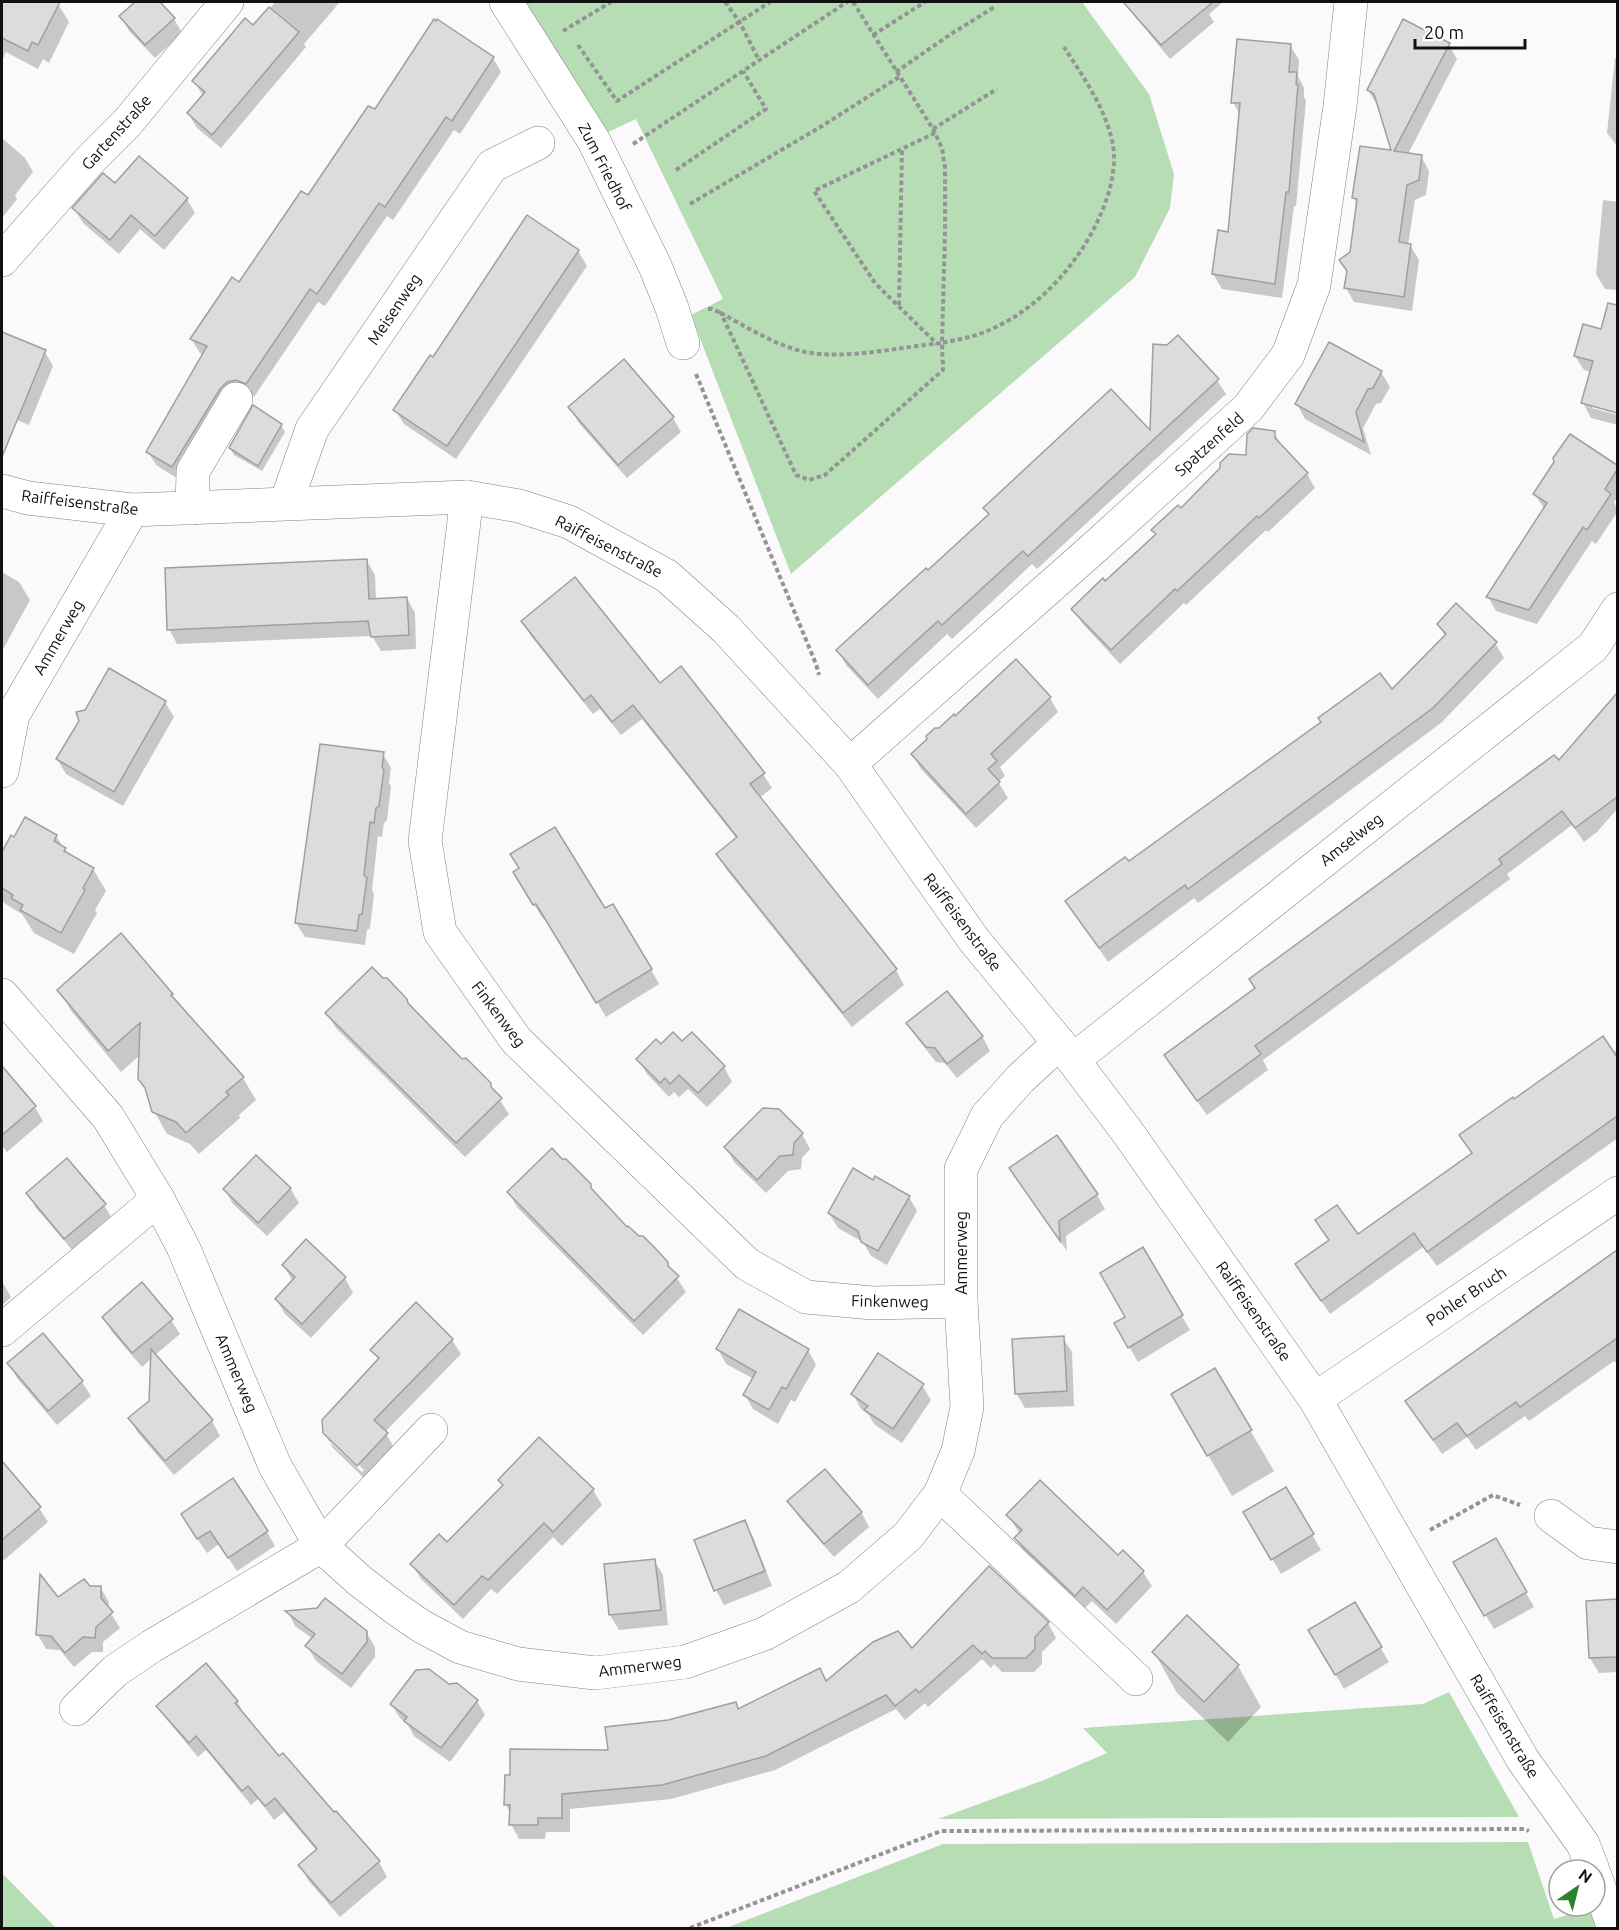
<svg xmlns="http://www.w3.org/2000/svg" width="1619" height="1930" viewBox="0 0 1619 1930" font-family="Ubuntu,sans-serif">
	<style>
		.green { fill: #b7ddb5 }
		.shadow { fill: #0003; fill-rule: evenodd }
		.building { fill: #dddbde; stroke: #a09ea1; stroke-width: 1.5 }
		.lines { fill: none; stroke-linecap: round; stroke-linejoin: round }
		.minor-casing { stroke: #828184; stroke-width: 34 }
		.path { stroke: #949395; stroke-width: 4; stroke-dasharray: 4.5 3; stroke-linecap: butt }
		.minor { stroke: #fff; stroke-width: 33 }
		.labels { text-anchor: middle; stroke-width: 6; stroke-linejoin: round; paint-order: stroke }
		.street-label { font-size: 16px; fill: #111112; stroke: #fff }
	</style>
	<rect width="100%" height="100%" fill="#fbf9fc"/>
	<g class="green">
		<polygon points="524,2 1082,2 1149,94 1174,174 1170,208 1135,277 791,574 691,315 723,299 636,119 604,134"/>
		<polygon points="1449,1692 1519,1817 938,1819 1044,1780 1107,1753 1083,1728 1423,1704"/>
		<polygon points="1528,1842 1554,1919 1591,1908 1598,1928 726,1928 943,1844"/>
		<polygon points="2,1873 56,1928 2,1928"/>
	</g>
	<g class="shadow">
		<polygon points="2,2 53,2 58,4 69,22 49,63 43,59 38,69 6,52 2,61"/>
		<polygon points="138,2 158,2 174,19 182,33 155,58 129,31 121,16"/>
		<polygon points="275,2 340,2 304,44 306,47 221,148 197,128 188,113 203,96 194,81 254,28"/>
		<polygon points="1123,2 1223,2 1209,14 1214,22 1170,59"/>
		<polygon points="1290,45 1299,60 1298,76 1304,88 1304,97 1306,101 1296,206 1294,206 1282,298 1222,289 1213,274 1230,233 1240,115 1233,102"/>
		<polygon points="1449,45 1457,59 1408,154 1421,156 1429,171 1426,195 1415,200 1408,245 1410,245 1419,260 1412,311 1354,302 1346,288 1348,273 1341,260 1351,253 1358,206 1354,198 1393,152 1379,106 1377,105 1368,90"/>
		<polygon points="493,58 501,72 460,134 454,130 393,220 387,216 325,306 318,302 254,397 245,394 180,480 156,465 148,452 204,355 200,353 192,340 240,284 375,111"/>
		<polygon points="1615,58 1618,59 1618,147 1607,133"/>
		<polygon points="2,138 25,158 33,172 15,195 17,199 2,218"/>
		<polygon points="116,185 187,199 195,213 164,250 140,229 119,254 83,223 74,208"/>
		<polygon points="1603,200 1618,202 1618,290 1605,289 1596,274"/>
		<polygon points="578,251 587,266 456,459 404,424 395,410 433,359"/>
		<polygon points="1584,326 1618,335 1618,412 1592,405 1592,408 1618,415 1618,425 1591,418 1583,403 1591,372 1584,370 1575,356"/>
		<polygon points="2,334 45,352 53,366 29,425 2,414"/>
		<polygon points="1381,372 1390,387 1381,403 1376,404 1363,428 1371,455 1305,419 1297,404"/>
		<polygon points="1217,380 1226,394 1037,569 1032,564 952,639 947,634 878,699 846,665 838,650 989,516 985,508 1152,434"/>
		<polygon points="570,407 673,418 681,432 627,478 578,422"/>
		<polygon points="281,425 285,432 262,471 234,455 230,448"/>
		<polygon points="1274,433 1283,447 1307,474 1315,488 1268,532 1266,530 1186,605 1184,603 1120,664 1082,623 1073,609 1105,583 1156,535 1153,530 1181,510 1221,468 1247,457"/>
		<polygon points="1570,436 1618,467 1618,497 1614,502 1618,511 1596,544 1592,541 1537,624 1496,611 1488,597 1545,510 1535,494"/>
		<polygon points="367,561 375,575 376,600 407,598 415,613 416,649 381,651 372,636 177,644 169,629"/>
		<polygon points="2,572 19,582 30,600 2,651"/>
		<polygon points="523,621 660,685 763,774 772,788 759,798 896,970 904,985 852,1027 726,869 718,855 737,839 642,719 621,735 600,709 593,714 531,636"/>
		<polygon points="1438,624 1495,643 1504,658 1441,723 1198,903 1194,898 1108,962 1067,902 1128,864 1392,692 1445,636"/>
		<polygon points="1618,697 1618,808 1597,832 1584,842 1572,825 1507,874 1510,879 1263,1060 1268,1070 1207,1115 1174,1070 1166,1056 1559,763"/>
		<polygon points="1050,698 1058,712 1000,767 1005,776 998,782 1008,798 976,828 921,769 913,755"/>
		<polygon points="165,702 174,717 123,806 66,774 57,759"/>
		<polygon points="383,754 391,768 389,783 391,786 387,820 384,823 382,837 378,836 372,890 374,894 370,928 367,930 365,945 305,937 296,923"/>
		<polygon points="56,836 68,855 93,869 106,891 95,910 97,913 74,954 34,933 22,914 4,903 2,899 2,855 11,838"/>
		<polygon points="523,887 605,910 651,969 659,984 606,1017 546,917 543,919"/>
		<polygon points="121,936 172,995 179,1006 243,1078 256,1100 239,1115 240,1118 199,1154 190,1144 167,1134 154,1111 149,1096 139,1079 140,1055 121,1072 72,1012 59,990"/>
		<polygon points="382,979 406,1000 412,1010 461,1060 489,1084 509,1114 465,1157 336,1028 327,1014"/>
		<polygon points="908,1023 982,1036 990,1051 957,1078 945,1063 936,1062 917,1038"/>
		<polygon points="682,1044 724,1067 732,1082 707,1107 688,1089 679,1097 674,1092 669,1097 647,1074 638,1059 661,1046"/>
		<polygon points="1618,1049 1618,1138 1437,1266 1423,1247 1330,1314 1297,1265 1329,1241 1317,1221 1357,1236"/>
		<polygon points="2,1069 35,1107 43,1121 7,1152 2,1146"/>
		<polygon points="802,1134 810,1149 802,1158 801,1169 788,1171 766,1193 734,1162 726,1147"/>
		<polygon points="874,1182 909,1197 917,1211 887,1265 871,1256 863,1242 838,1228 829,1213"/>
		<polygon points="1020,1183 1097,1195 1105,1209 1066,1236 1067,1251"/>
		<polygon points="590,1185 595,1195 627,1229 667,1263 686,1292 643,1335 517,1207 509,1193"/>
		<polygon points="290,1188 299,1203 267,1236 233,1204 225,1190"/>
		<polygon points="28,1193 104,1205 113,1220 74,1252 36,1208"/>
		<polygon points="1142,1249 1190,1330 1138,1362 1116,1324 1127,1317"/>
		<polygon points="1618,1252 1618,1365 1614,1361 1529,1421 1525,1416 1476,1450 1467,1437 1442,1454 1407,1402"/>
		<polygon points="284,1266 345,1278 353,1293 311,1338 285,1314 276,1299 293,1282"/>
		<polygon points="2,1281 11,1297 2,1306"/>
		<polygon points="104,1317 171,1320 180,1334 155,1355 212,1421 220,1436 174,1475 138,1433 130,1418 150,1401 152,1358 142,1367 112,1332"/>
		<polygon points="43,1335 82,1382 91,1396 57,1425 17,1378 9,1363"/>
		<polygon points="1063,1338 1072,1352 1074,1406 1025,1408 1016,1393"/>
		<path d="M452,1340l9,14 -76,78 10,17 -29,31 -33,-32 -9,-16 55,-71 -7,-11zM330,1437l34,33 -2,2 -32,-30z"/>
		<polygon points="718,1349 808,1350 816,1365 795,1402 791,1400 778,1424 753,1409 745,1395 754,1379 726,1364"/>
		<polygon points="922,1385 931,1400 902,1443 875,1425 868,1414 861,1409 853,1394"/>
		<polygon points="1173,1395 1250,1430 1274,1471 1232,1496"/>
		<polygon points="539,1439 593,1490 602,1505 562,1546 553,1537 497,1594 491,1589 463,1619 421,1579 412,1564 447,1544 504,1487 500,1480"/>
		<polygon points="2,1463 39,1508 48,1522 3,1561"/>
		<polygon points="1286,1489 1321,1550 1281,1574 1245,1513"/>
		<polygon points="789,1501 861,1512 869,1527 834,1557 798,1516"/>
		<polygon points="1008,1515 1118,1558 1143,1572 1152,1586 1116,1624 1092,1601 1084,1609 1025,1553 1016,1539 1020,1534"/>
		<polygon points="745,1522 753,1537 772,1586 724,1605 716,1590 696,1541"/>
		<polygon points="191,1529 267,1532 275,1546 237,1571 219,1544 207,1553"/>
		<polygon points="1496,1540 1534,1607 1494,1629 1455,1563"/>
		<polygon points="654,1560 663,1575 668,1625 619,1630 610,1615 605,1566"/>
		<polygon points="89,1587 100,1587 109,1602 108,1609 120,1628 103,1642 103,1652 92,1652 74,1667 60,1650 46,1649 38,1635 58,1599"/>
		<polygon points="1618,1601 1618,1672 1599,1673 1590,1658 1588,1602"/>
		<polygon points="1355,1604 1389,1662 1344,1689 1310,1631"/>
		<polygon points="288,1612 366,1632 375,1647 375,1657 351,1688 316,1661 307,1646 313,1639 295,1626"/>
		<polygon points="1048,1623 1056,1638 1042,1652 1042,1664 1034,1672 1002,1672 994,1664 991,1668 982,1659 928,1707 925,1703 905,1720 896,1709 775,1770 671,1799 570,1809 570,1832 546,1832 545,1839 519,1839 511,1824 511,1814 506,1805 669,1722 736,1704 739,1710 827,1682 912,1650"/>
		<polygon points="1154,1652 1238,1666 1261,1707 1228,1742 1177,1693"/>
		<polygon points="449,1686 477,1701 485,1715 450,1762 414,1736 408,1725 400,1718 391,1704"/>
		<polygon points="237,1701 245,1716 279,1759 379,1862 387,1877 340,1917 308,1880 300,1865 317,1851 284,1812 274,1820 258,1799 251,1805 206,1750 198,1757 167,1720 158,1706"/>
	</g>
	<g class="building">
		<polygon points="2,2 60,2 38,45 32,42 28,51 2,38"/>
		<polygon points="135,2 160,2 175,18 145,45 119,16"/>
		<polygon points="1123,2 1213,2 1161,45"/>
		<polygon points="269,7 299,32 212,135 187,113 205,92 192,81 245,18 253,25"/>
		<polygon points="434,19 436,21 437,19 494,57 452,121 446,117 385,207 379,203 317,294 310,289 246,384 236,380 227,382 220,389 172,467 146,452 207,346 190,339 232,277 239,282 301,191 308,195 368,106 375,109"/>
		<polygon points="1403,19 1450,43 1394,151 1422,155 1419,180 1407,185 1399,242 1411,244 1404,297 1344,288 1347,271 1339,260 1350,252 1357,199 1352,198 1360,146 1391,150 1374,94 1367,90"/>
		<polygon points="1237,39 1291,44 1289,72 1297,72 1296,84 1298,85 1289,192 1286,192 1275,284 1212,274 1218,230 1228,232 1240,103 1231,103"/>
		<polygon points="139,156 188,198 155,236 131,215 110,240 72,208 103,173 115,183"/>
		<polygon points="527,215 579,250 447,446 393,410 430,355 433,357"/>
		<polygon points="1608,303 1617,305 1617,413 1581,403 1593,361 1574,356 1583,324 1601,329"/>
		<polygon points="2,332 46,350 2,457"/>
		<polygon points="1178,335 1219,379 1028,556 1023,551 942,625 938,621 868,685 836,650 926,568 928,570 989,514 983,508 1111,389 1150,430 1153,344 1167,345"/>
		<polygon points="1329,342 1382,371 1373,388 1368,389 1356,412 1364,442 1295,404"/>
		<polygon points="624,359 674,417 618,465 568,407"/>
		<polygon points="253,405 282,424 258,466 229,448"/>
		<polygon points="1253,428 1275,431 1275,438 1308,473 1259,518 1257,516 1177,591 1175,589 1111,650 1071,609 1103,578 1105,581 1156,534 1151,530 1178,505 1181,508 1220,468 1220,463 1229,454 1246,455 1247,434"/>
		<polygon points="1570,434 1617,465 1617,470 1605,489 1611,494 1587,530 1583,527 1529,610 1486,597 1547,503 1533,494 1554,462 1553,458"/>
		<polygon points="367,559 369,599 407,597 409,635 371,637 368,621 167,630 165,568"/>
		<polygon points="575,577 660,683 681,666 765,773 750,784 897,969 843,1013 716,854 737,837 633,705 612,722 591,695 584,701 521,621"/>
		<polygon points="1456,603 1497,642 1433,708 1188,889 1185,885 1099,948 1065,901 1125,857 1129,861 1205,806 1321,722 1318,718 1380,673 1392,689 1446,634 1437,624"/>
		<polygon points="1016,659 1051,697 991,754 997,761 988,769 1000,782 966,814 911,754 927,739 926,736 935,728 939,728 954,714 955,716"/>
		<polygon points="109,668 166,701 114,792 56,759 79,721 76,712 85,710"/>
		<polygon points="1617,693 1617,797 1575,828 1562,811 1499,859 1502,864 1255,1046 1261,1054 1197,1101 1164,1055 1255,988 1249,979 1554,755 1559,760"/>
		<polygon points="320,744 384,752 382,767 384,770 379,806 376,808 374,823 370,822 364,875 367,878 362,914 359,915 357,931 295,923"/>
		<polygon points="25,817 57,835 54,841 66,848 64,851 94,868 83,888 85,890 61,933 20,910 23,905 11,898 13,895 2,888 2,852 11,835 14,837"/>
		<polygon points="555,827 605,908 613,904 652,969 596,1003 536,904 533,905 513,872 519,868 510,854"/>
		<polygon points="121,933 173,994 171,995 244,1077 226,1092 229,1095 186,1133 176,1122 152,1112 145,1088 138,1079 140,1023 108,1051 57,990"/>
		<polygon points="372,967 383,978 387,978 407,999 408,1003 462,1059 466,1058 491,1083 491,1087 502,1098 456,1143 325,1013"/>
		<polygon points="947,991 983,1036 947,1064 935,1048 926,1047 906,1023"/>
		<polygon points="673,1032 682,1041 692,1032 725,1066 698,1093 679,1075 670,1084 665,1078 660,1083 636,1059 656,1039 661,1044"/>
		<polygon points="1603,1036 1617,1057 1617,1116 1427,1252 1414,1233 1321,1301 1295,1264 1329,1240 1315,1220 1337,1205 1358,1234 1472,1153 1459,1135 1513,1097 1514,1099"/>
		<polygon points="2,1066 36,1106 2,1135"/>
		<polygon points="763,1108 779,1109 803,1133 794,1143 793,1155 780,1156 757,1180 724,1147"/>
		<polygon points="1057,1135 1098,1194 1059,1221 1060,1241 1009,1168"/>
		<polygon points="552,1148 562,1159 566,1159 591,1184 591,1188 627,1227 628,1226 639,1236 643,1236 656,1249 668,1262 668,1266 679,1276 634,1321 507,1192"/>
		<polygon points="256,1155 291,1188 258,1223 223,1189"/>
		<polygon points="67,1158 106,1204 64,1239 26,1193"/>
		<polygon points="853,1168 873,1180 875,1176 910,1196 878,1251 861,1242 858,1231 828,1213"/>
		<polygon points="306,1239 346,1277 302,1324 275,1299 295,1277 282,1265"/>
		<polygon points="1143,1247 1183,1315 1128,1348 1114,1323 1125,1317 1100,1273"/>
		<polygon points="1617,1250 1617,1338 1520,1407 1516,1402 1467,1436 1457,1423 1433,1440 1405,1401"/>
		<polygon points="142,1282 173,1319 132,1353 102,1317"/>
		<polygon points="416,1302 453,1339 374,1420 388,1433 357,1466 323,1433 322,1420 379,1358 370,1350"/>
		<polygon points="739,1309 809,1349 786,1389 782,1387 769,1410 743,1395 756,1372 716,1349"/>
		<polygon points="43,1333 83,1381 48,1411 7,1363"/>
		<polygon points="1064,1336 1067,1391 1015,1394 1012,1339"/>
		<polygon points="151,1349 213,1420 165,1461 128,1418 149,1401"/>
		<polygon points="878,1353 924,1384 893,1429 864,1410 868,1406 851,1394"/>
		<polygon points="1215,1368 1252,1430 1207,1456 1171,1394"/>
		<polygon points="539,1437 594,1489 553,1532 544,1523 488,1580 482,1576 454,1605 410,1564 439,1534 447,1542 503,1485 498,1480"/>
		<polygon points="2,1461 41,1507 2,1540"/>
		<polygon points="825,1469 862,1512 824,1544 787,1501"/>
		<polygon points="233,1478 268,1531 228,1558 210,1531 197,1539 181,1514"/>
		<polygon points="1040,1480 1118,1555 1123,1550 1144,1571 1107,1610 1083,1587 1075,1596 1014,1538 1022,1530 1006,1515"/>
		<polygon points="1286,1487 1314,1534 1271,1560 1243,1512"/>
		<polygon points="745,1520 765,1571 714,1591 694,1540"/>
		<polygon points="1496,1538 1527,1592 1484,1616 1453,1562"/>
		<polygon points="655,1559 661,1610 609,1615 604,1564"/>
		<polygon points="989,1566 1049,1622 1035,1637 1035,1649 1026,1658 992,1658 985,1651 982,1654 973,1645 919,1693 916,1689 895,1706 886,1695 766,1756 662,1785 562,1794 562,1818 538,1818 538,1825 509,1825 510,1805 504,1805 505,1775 510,1775 510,1749 608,1750 605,1727 668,1720 736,1702 738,1709 820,1668 826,1681 873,1642 898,1631 912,1648"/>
		<polygon points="40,1574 58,1597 84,1579 90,1586 101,1586 101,1598 113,1612 96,1627 95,1638 83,1637 65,1653 51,1636 36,1635"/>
		<polygon points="325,1598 367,1631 367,1642 342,1674 305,1646 315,1634 285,1611 317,1608"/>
		<polygon points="1617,1599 1617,1657 1589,1658 1586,1601"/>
		<polygon points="1355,1602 1382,1647 1335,1675 1308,1630"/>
		<polygon points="1187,1615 1239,1665 1204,1702 1152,1652"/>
		<polygon points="206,1663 238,1701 235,1703 279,1756 283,1753 334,1812 336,1811 380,1861 331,1903 298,1865 317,1849 275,1798 265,1806 248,1786 242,1791 196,1736 189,1743 156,1706"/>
		<polygon points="429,1669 449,1684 457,1683 478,1700 441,1748 404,1721 407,1717 390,1704 416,1670"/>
	</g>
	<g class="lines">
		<defs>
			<g id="minor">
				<polyline points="506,2 594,141 655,266 672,308 683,343"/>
				<polyline points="2,260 90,160 127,123 227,2"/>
				<polyline points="2,491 28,498 132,510 467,497 519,506 569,522 667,576 726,629 850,764 974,940 1073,1060 1126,1130 1315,1399 1523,1760 1583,1844 1593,1870"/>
				<polyline points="467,497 425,841 440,932 516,1040 747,1264 806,1297 873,1303 961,1301"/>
				<polyline points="286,503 312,429 492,166 538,143"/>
				<polyline points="192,508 193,471 236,399"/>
				<polyline points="850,764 1095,547 1248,408 1288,355 1314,285 1340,106 1351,2"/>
				<polyline points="2,771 13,715 132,510"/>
				<polyline points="2,995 108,1117 158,1199 184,1249 275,1466 321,1546 360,1581 395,1608 421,1626 460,1647 518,1664 595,1673 685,1662 764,1634 849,1587 908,1536 940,1494 958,1451 967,1407 961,1301 961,1169 987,1116 1020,1079 1059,1043"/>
				<polyline points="1073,1060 1593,647 1618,609"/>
				<polyline points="2,1330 158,1199"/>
				<polyline points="1315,1399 1618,1193"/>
				<polyline points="940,1494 1136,1679"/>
				<polyline points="1551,1516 1588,1543 1618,1547"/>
				<polyline points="76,1709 115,1671 152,1646 321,1546 431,1430"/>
				<polyline points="1595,1876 1614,1928"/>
			</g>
		</defs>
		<use href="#minor" class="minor-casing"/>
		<g class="path">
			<polyline points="725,2 739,21 759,60"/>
			<path d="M853,2l80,127 9,19 3,20v64l-3,111c13,-3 27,-5 40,-10 53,-20 95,-66 118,-117 9,-20 17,-48 13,-71 -7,-36 -29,-67 -49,-98"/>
			<polyline points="563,31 611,2"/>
			<polyline points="873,35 925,2"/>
			<polyline points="578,45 617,101 770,2"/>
			<polyline points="896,72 951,34 996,6"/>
			<polyline points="933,129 997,89"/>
			<polyline points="935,133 814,191 875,283 937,344"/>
			<polyline points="633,144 847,2"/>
			<polyline points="676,170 766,109 743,71"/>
			<polyline points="690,204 822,126 899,77"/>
			<polyline points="899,305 902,148"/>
			<polyline points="708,309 712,309 721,313"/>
			<path d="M721,313c25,14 56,33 84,39 41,8 95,-5 137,-9l1,27 -118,105 -16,5 -13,-5z"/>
			<polyline points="696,374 816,664 819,675"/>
			<polyline points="1430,1530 1493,1495 1520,1505"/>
			<polyline points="690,1928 941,1831 1524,1829 1529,1831"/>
		</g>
		<use href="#minor" class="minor"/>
	</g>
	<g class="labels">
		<g class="street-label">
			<text transform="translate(116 132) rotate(-48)" y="6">Gartenstraße</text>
			<text transform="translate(605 167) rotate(63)" y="6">Zum Friedhof</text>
			<text transform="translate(394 309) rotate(-56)" y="6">Meisenweg</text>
			<text transform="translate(1209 444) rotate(-42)" y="6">Spatzenfeld</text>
			<text transform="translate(80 502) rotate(7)" y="6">Raiffeisenstraße</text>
			<text transform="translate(609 546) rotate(27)" y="6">Raiffeisenstraße</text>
			<text transform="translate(58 637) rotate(-60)" y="6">Ammerweg</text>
			<text transform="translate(1351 839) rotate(-38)" y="6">Amselweg</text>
			<text transform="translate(963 922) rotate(53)" y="6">Raiffeisenstraße</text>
			<text transform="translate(499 1014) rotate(53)" y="6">Finkenweg</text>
			<text transform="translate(961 1253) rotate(-90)" y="6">Ammerweg</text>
			<text transform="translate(1466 1296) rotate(-34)" y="6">Pohler Bruch</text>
			<text transform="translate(890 1301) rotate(1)" y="6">Finkenweg</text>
			<text transform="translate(1254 1311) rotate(55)" y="6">Raiffeisenstraße</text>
			<text transform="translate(237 1373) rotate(67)" y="6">Ammerweg</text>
			<text transform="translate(640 1666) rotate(-7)" y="6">Ammerweg</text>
			<text transform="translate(1505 1726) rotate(59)" y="6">Raiffeisenstraße</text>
		</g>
	</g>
	<rect width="1619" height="1930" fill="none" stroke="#111112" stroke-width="6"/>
	<g transform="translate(1577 1888) rotate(35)"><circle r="28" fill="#ffffff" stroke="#a0a0a0" stroke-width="1.5"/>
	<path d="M0-4.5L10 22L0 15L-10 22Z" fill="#2c822f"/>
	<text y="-9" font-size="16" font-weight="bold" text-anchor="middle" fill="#111112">N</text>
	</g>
	<path d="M1415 39v9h110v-9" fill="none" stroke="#111112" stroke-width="3"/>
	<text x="1424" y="39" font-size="18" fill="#111112" stroke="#ffffff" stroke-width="4.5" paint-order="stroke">20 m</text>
</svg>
